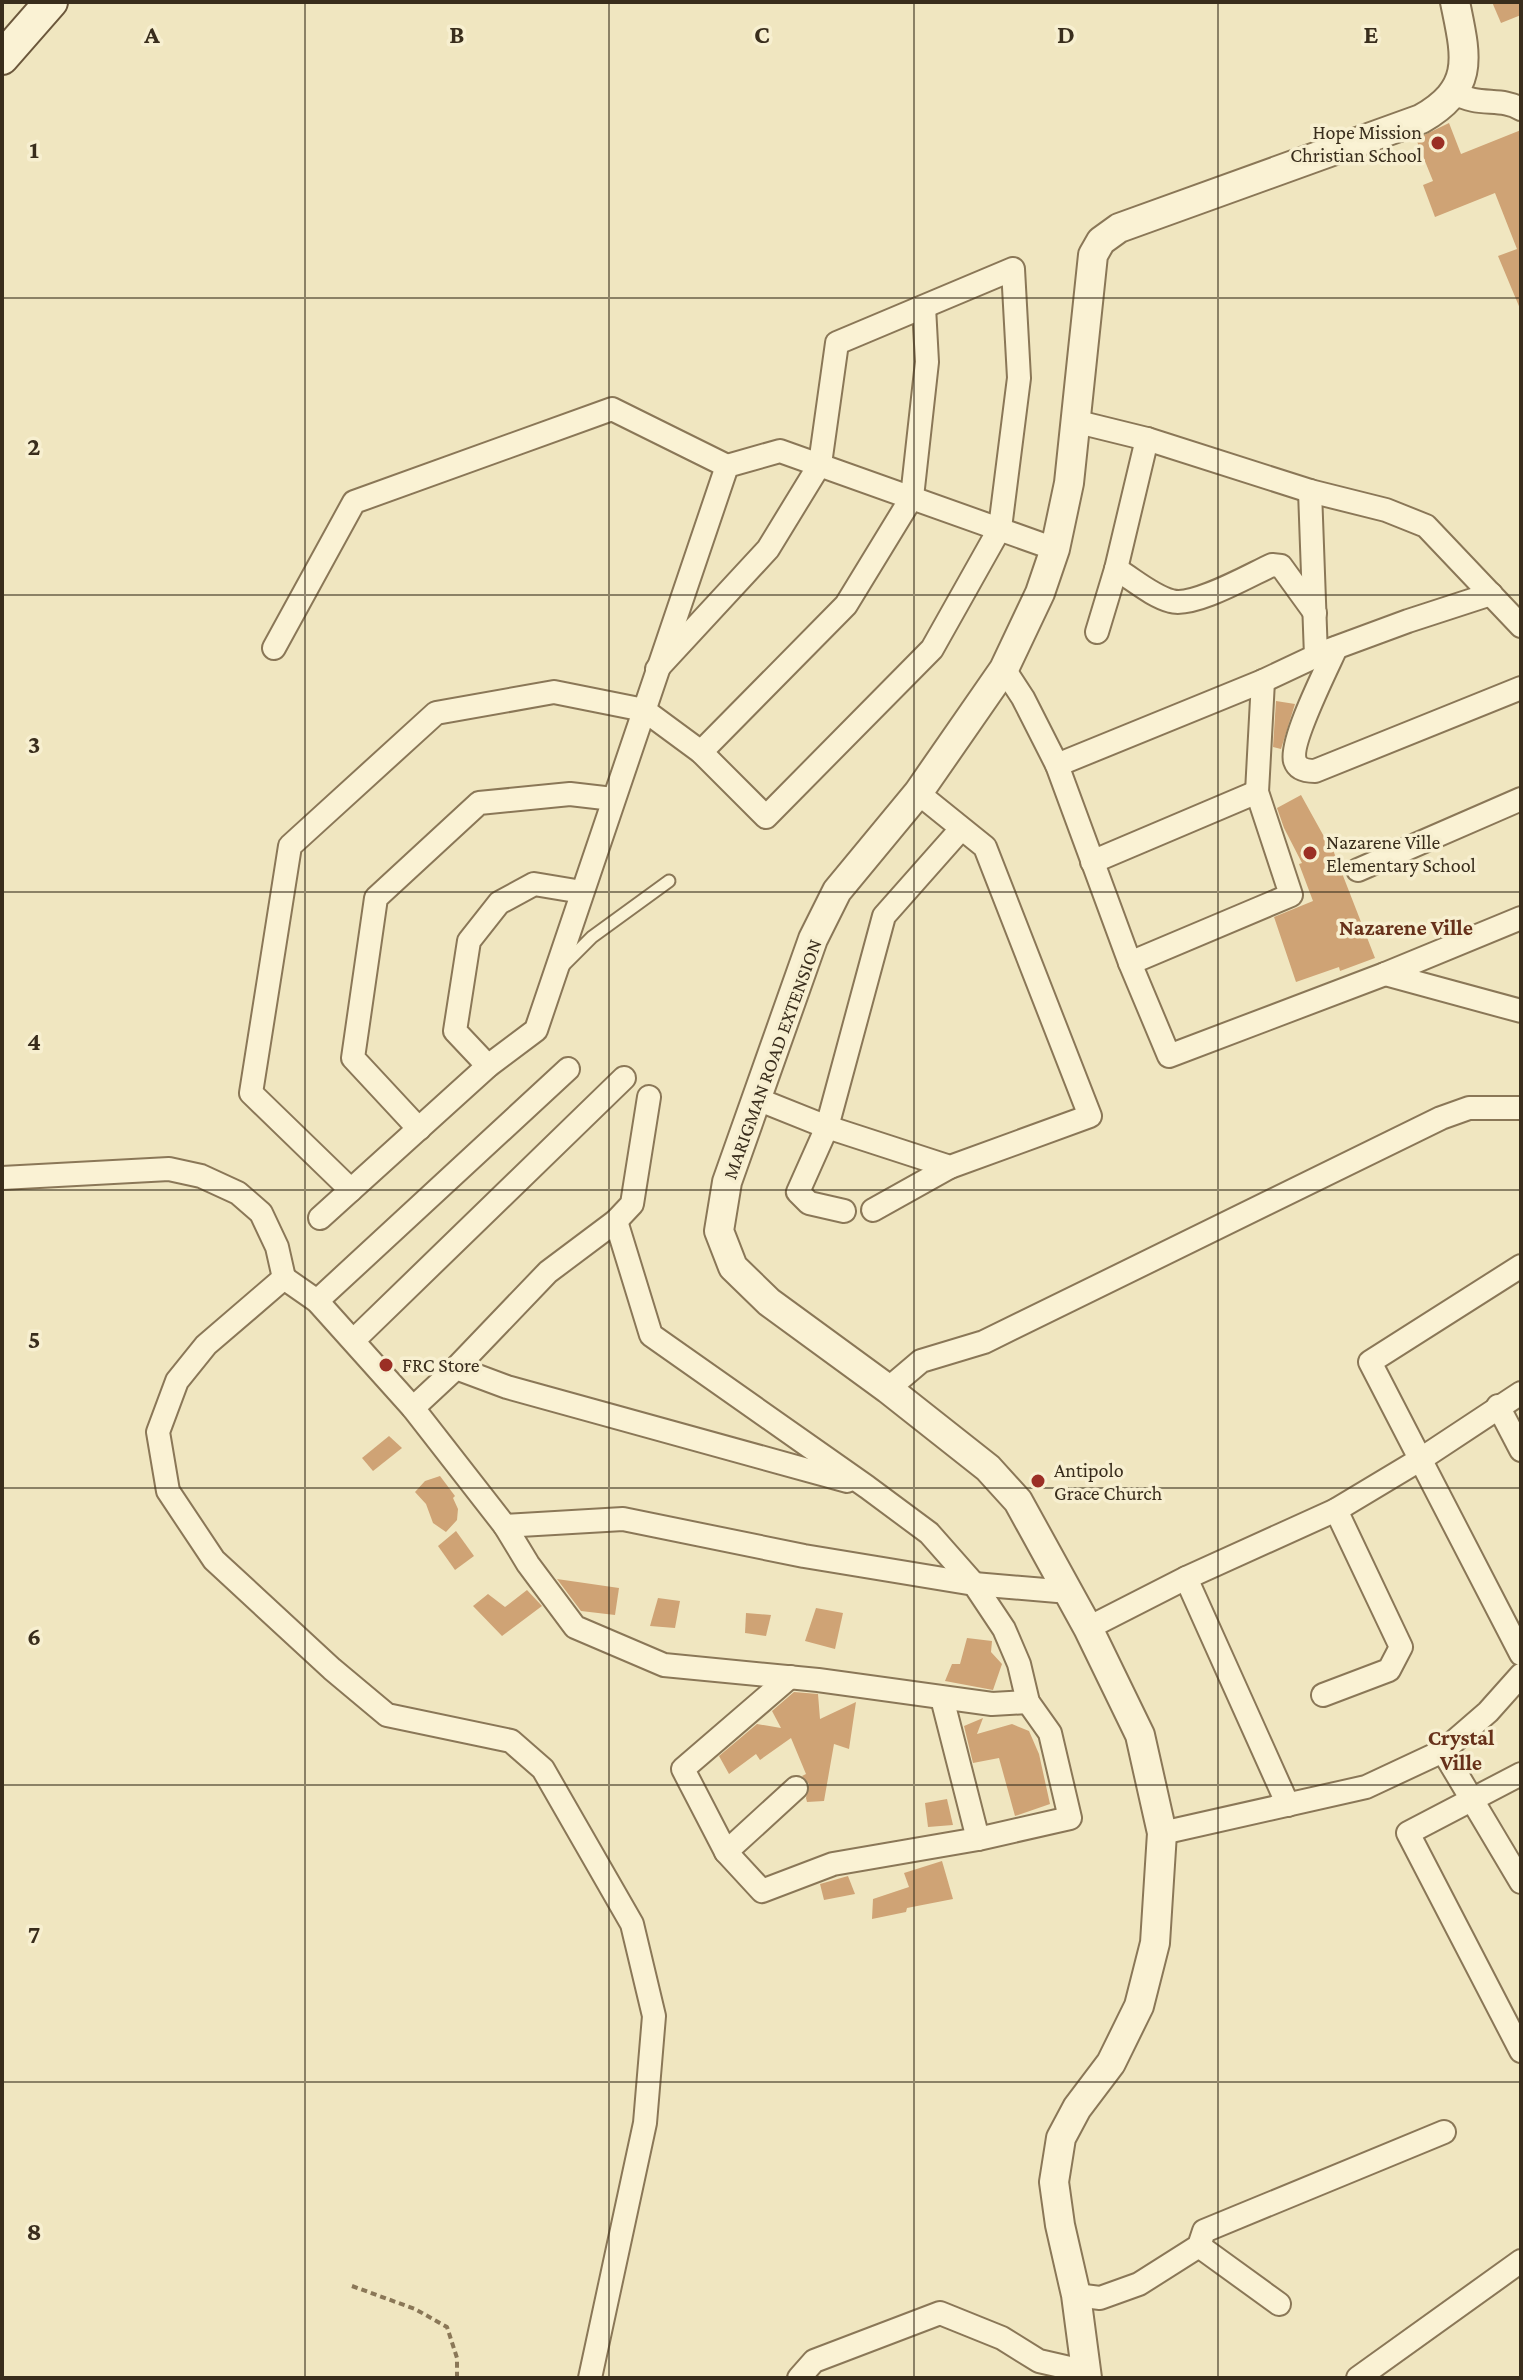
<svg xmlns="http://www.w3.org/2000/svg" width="1523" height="2380" viewBox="0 0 1523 2380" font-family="'Crimson Pro',serif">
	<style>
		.building { fill: #cfa375 }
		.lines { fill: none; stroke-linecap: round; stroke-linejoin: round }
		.service-casing { stroke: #8a7757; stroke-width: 15 }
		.minor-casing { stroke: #8a7757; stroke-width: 26 }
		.tertiary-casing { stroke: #8a7757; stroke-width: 32 }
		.secondary-casing { stroke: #6b573b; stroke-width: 36 }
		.path { stroke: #8a7757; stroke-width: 4; stroke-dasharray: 6 4; stroke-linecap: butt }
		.service { stroke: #faf2d4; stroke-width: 11 }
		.minor { stroke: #faf2d4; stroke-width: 22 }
		.tertiary { stroke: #faf2d4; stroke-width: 28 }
		.secondary { stroke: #faf2d4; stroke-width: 32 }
		.grid { fill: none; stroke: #392d1c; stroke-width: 2; stroke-opacity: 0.55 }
		.poi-dot { fill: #9b2f25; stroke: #f7efd0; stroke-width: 3 }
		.labels { text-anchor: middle; stroke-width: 7; stroke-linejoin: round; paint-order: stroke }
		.poi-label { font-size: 20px; fill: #392d1c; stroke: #f7efd0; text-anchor: start }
		.street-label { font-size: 20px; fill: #392d1c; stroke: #f7efd0 }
		.neighbourhood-label { font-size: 22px; font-weight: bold; fill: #67311a; stroke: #f7efd0 }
		.grid-label { font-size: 26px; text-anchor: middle; font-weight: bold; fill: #392d1c; stroke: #f7efd0; stroke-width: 7; stroke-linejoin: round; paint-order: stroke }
	</style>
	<rect width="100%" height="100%" fill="#f0e6c0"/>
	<g class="building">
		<polygon points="1492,2 1521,2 1521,15 1501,23"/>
		<polygon points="1449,123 1461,154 1521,130 1521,311 1498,256 1517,249 1495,193 1435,217 1423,185 1433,181 1416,139"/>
		<polygon points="1276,701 1295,704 1281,749 1273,747"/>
		<polygon points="1301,795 1332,851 1333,850 1375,958 1340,971 1339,967 1296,982 1274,917 1313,901 1299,864 1302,863 1284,828 1277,808"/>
		<polygon points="389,1436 402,1448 373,1471 362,1458"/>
		<polygon points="440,1476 455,1496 453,1498 458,1509 457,1520 446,1532 433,1523 426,1504 415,1492 425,1481"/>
		<polygon points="456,1531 474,1556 455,1570 438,1546"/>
		<polygon points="557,1579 619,1588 615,1615 581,1611"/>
		<polygon points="527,1590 542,1606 502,1636 473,1606 488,1594 505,1607"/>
		<polygon points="658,1598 680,1601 675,1628 650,1626"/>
		<polygon points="816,1608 843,1613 835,1649 805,1641"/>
		<polygon points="746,1613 771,1615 766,1636 745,1633"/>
		<polygon points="967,1638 992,1641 991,1652 1002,1664 993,1690 945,1681 952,1664 960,1664"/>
		<polygon points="794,1692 818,1694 820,1719 856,1702 849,1749 834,1744 824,1801 807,1802 806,1798 809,1784 802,1776 806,1774 791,1738 760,1760 756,1754 729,1774 719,1756 757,1724 781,1728 772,1711"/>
		<polygon points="983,1718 977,1734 1012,1724 1029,1731 1039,1754 1050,1804 1015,1816 999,1758 973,1763 964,1726"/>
		<polygon points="947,1799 953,1825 928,1827 925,1803"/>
		<polygon points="942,1861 953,1899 907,1908 906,1912 872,1919 873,1899 909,1887 904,1873"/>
		<polygon points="848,1876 855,1894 824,1900 820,1884"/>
	</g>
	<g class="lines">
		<defs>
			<polyline id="service" points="563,966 592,937 669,881"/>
			<g id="minor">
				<path d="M1455,93c23,14 46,4 66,16"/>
				<polyline points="1078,422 1147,439 1310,491 1386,510 1426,526 1521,626"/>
				<path d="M1116,569c17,10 36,27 55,32 22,7 79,-26 101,-36l9,1 34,47"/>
				<polyline points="1097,632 1116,569 1147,439"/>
				<polyline points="274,648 354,502 612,409 727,466"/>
				<path d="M1336,648c-9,20 -47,95 -41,113 3,9 12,10 20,10l206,-83"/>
				<polyline points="1324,652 1408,621 1491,594"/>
				<polyline points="1004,669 1023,698 1057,765 1130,963 1169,1056 1385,974 1521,918"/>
				<polyline points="701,752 846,605 912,497 927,362 924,307"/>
				<polyline points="1057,765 1263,681 1316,656 1310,491"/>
				<polyline points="1092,862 1257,792"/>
				<polyline points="1358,870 1521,799"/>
				<polyline points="1130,963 1291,895 1257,792 1263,681"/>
				<polyline points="1385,974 1521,1011"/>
				<polyline points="488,1066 455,1031 469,941 499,903 534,884 582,892"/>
				<polyline points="757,1099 827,1127 950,1167 1090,1116 985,847 918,793"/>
				<polyline points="419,1129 353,1058 376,898 479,803 570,794 613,799"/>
				<polyline points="2,1178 169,1169 201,1176 238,1193 261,1213 277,1247 284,1278 206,1345 177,1381 158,1432 168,1491 214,1560 332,1669 387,1715 511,1741 543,1769 632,1924 654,2016 645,2123 590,2378"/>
				<polyline points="351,1190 251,1093 290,846 436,713 554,692 644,710 701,752 766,817 932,649 1000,528 1019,378 1013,269 837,343 820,464 768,549 657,669"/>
				<polyline points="873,1210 950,1167"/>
				<polyline points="844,1211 809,1203 798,1192 827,1127 884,916 961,829"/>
				<polyline points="320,1218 488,1066 536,1030 727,466 780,451 1055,549"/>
				<polyline points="616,1221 651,1335 867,1487 929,1533 974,1584 1004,1629 1019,1664 1028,1702 1050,1733 1070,1818 978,1839 833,1864 762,1891 726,1852 683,1769 790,1677"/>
				<polyline points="1521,1266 1370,1362 1521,1654"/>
				<polyline points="284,1278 317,1301 413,1408 505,1526 528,1564 575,1627 664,1665 818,1680 992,1704 1028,1702"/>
				<polyline points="317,1301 568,1069"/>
				<polyline points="354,1340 624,1078"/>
				<polyline points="456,1368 548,1272 616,1221 632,1204 649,1097"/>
				<polyline points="888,1389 921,1361 984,1342 1441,1118 1469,1108 1521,1108"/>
				<polyline points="1498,1406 1521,1450"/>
				<polyline points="413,1408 456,1368 507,1387 847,1481"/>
				<polyline points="505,1526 623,1519 804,1556 974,1584 1069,1592"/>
				<polyline points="1186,1578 1288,1805"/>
				<polyline points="1088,1628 1186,1578 1336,1510 1421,1459 1521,1393"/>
				<polyline points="1323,1695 1389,1670 1401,1647 1336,1510"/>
				<polyline points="942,1698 978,1839"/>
				<polyline points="1443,1751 1521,1882"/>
				<polyline points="1521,1774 1408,1833 1521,2051"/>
				<polyline points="1162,1833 1366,1787 1443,1751 1488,1712 1521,1675"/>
				<polyline points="726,1852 796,1788"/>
				<polyline points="1199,2246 1279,2304"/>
				<polyline points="1076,2295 1100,2298 1139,2284 1199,2246 1204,2231 1444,2132"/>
				<polyline points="799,2378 814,2361 940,2313 1002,2338 1039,2361 1087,2372"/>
				<polyline points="1358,2378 1521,2261"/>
			</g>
			<path id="tertiary" d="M1087,2378l-11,-83 -16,-70 -6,-43 7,-44 16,-30 34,-45 28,-57 16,-63 7,-110 -22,-98 -52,-107 -70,-127 -30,-33 -100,-79 -119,-87 -36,-35 -14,-36 8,-49 86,-243 24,-48 81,-98 86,-124 36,-76 15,-44 14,-66 24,-228 8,-14 18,-13 302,-109c55,-31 45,-63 34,-117"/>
			<polyline id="secondary" points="2,58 51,2"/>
		</defs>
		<use href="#service" class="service-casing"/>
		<use href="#minor" class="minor-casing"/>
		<use href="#tertiary" class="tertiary-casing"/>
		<use href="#secondary" class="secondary-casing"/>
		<polyline class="path" points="352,2286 415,2309 447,2327 457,2358 457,2378"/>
		<use href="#service" class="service"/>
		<use href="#minor" class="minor"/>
		<use href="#tertiary" class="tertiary"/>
		<use href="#secondary" class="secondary"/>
	</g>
	<path class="grid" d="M305,2v2376M609,2v2376M914,2v2376M1218,2v2376M2,298h1519M2,595h1519M2,892h1519M2,1190h1519M2,1488h1519M2,1785h1519M2,2082h1519"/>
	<g class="poi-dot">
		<circle cx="1438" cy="143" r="8"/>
		<circle cx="1310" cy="853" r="8"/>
		<circle cx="386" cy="1365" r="8"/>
		<circle cx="1038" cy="1481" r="8"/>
	</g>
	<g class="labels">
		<g class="poi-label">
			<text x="1422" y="139" text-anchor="end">Hope Mission<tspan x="1422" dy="23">Christian School</tspan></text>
			<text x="1326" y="849">Nazarene Ville<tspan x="1326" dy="23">Elementary School</tspan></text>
			<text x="402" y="1372">FRC Store</text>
			<text x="1054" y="1477">Antipolo<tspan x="1054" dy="23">Grace Church</tspan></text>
		</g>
		<g class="street-label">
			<text transform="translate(772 1059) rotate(-70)" y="7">MARIGMAN ROAD EXTENSION</text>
		</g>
		<g class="neighbourhood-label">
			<text x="1406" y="935">Nazarene Ville</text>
			<text x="1461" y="1745">Crystal<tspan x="1461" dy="25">Ville</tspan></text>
		</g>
	</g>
	<g class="grid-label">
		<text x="152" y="43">A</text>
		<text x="457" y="43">B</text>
		<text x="762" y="43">C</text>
		<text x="1066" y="43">D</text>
		<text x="1371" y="43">E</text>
		<text x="34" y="158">1</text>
		<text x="34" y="455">2</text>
		<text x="34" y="753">3</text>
		<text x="34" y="1050">4</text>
		<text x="34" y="1348">5</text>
		<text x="34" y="1645">6</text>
		<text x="34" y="1943">7</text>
		<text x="34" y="2240">8</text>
	</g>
	<rect width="1523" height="2380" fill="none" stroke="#392d1c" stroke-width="8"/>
</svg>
